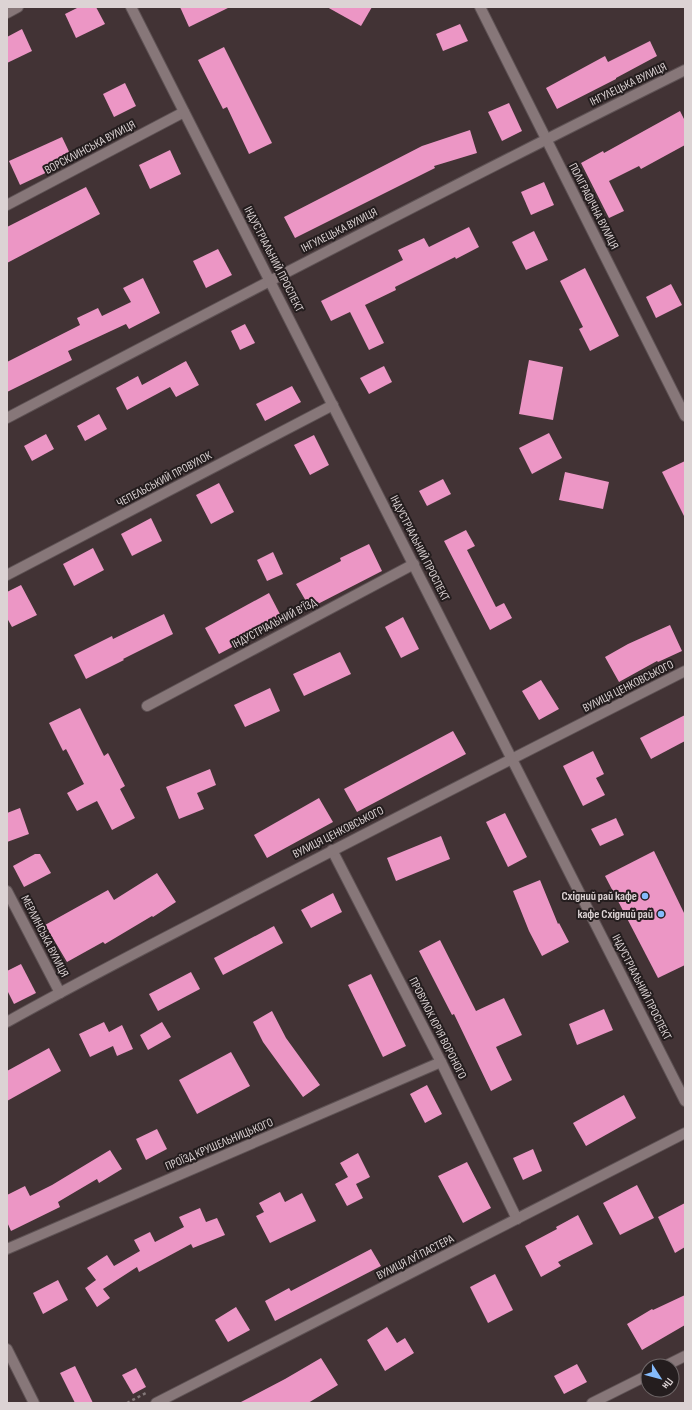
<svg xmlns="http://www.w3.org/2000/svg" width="692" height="1410" viewBox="0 0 692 1410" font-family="'Sofia Sans Condensed',sans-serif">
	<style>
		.building { fill: #ec96c5 }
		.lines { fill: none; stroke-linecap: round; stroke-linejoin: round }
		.street-casing { stroke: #5e5254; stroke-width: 12 }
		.secondary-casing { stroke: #5e5254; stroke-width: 12 }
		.path { stroke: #827677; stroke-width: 2.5; stroke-dasharray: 3 3; stroke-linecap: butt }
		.street { stroke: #877779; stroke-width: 10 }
		.secondary { stroke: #877779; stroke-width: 10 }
		.poi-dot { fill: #85bbfb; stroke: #241d1e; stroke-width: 1.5 }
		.labels { text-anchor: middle; stroke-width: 4; stroke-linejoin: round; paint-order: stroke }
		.street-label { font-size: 12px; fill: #dcd3d4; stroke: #241d1e }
		.poi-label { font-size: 12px; font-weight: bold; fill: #dcd3d4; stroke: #241d1e; text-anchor: end }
	</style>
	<rect width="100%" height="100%" fill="#423335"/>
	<g class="building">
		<polygon points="79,7 96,7 105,24 76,38 65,14"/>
		<polygon points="180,7 230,7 189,27"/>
		<polygon points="327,7 372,7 361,26"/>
		<polygon points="460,24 468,41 443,51 436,34"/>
		<polygon points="22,29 32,51 7,63 7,37"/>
		<polygon points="650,41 657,56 616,78 616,79 557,109 546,88 605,56 608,62"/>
		<polygon points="224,47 272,143 249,154 227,107 223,109 198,60"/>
		<polygon points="125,83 136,106 114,117 103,94"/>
		<polygon points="509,103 522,131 502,141 488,112"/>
		<polygon points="680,111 685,121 685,145 641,169 639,166 609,181 624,211 609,218 581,163 603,151 604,153"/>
		<polygon points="470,130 477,153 434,166 435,168 295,238 284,217 422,146"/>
		<polygon points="62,137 73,160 20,185 9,161"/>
		<polygon points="170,150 181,174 150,189 139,165"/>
		<polygon points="544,182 554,205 531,215 521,192"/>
		<polygon points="86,187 100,214 7,263 7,227"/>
		<polygon points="469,227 479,247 456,259 455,257 395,287 396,290 365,305 384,343 369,350 350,312 331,321 321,301 403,260 398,250 424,238 429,247"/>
		<polygon points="534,231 548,260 526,270 512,242"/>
		<polygon points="218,249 232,275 206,288 193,261"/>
		<polygon points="585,268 619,336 590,351 579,329 583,327 560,281"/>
		<polygon points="143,278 160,313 129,329 126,324 68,351 72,360 7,392 7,362 80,325 77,318 98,308 102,316 131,302 123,288"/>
		<polygon points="671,284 682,305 656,318 646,297"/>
		<polygon points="245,324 255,343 240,350 231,331"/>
		<polygon points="529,360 563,367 553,420 519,414"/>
		<polygon points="186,361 199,385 176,397 170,387 127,410 116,388 138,376 142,385"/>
		<polygon points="384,366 392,382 369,394 360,378"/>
		<polygon points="292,386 301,402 265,421 256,404"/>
		<polygon points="99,414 107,429 85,441 77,426"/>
		<polygon points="549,433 562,458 532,474 519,448"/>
		<polygon points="46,434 54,449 32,461 24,446"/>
		<polygon points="314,435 329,465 310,475 294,445"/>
		<polygon points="685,461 685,518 662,472"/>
		<polygon points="565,472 609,482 603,509 559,500"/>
		<polygon points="443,479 451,494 427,506 419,491"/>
		<polygon points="219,483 234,512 211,524 196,495"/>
		<polygon points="151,518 162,541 132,556 121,534"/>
		<polygon points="466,530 475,546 467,550 496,607 504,603 512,618 490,630 444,541"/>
		<polygon points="369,544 382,571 310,608 296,584 341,561 340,558"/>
		<polygon points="93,548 104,570 74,586 63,564"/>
		<polygon points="273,552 283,574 267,581 257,560"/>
		<polygon points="21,585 37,615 12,627 7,618 7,592"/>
		<polygon points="269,593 283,620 219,654 205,628"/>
		<polygon points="164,614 173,634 123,659 124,660 86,679 74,655 112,636 113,639"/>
		<polygon points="403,617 419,649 401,658 385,627"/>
		<polygon points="670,625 682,651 658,662 657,661 619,682 605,657 628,644"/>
		<polygon points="340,652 351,674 304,696 293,674"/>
		<polygon points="541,680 559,709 539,720 522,691"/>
		<polygon points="270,688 280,711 245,727 234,705"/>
		<polygon points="80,708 104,756 108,753 125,786 120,789 135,818 112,830 97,801 77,811 67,793 84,784 66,749 63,751 49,723"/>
		<polygon points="685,715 685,741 651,759 640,738"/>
		<polygon points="453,731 466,754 357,812 344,789"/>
		<polygon points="593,751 604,774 596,778 605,795 583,806 563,766"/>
		<polygon points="210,769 216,785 197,793 204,809 179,819 166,787"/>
		<polygon points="319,798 333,822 267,858 254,835"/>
		<polygon points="20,808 29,834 7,842 7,813"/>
		<polygon points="505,813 527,857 508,867 486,822"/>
		<polygon points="616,818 624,835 600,846 591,829"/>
		<polygon points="441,836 450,859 396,881 387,858"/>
		<polygon points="654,851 685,915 685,965 658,978 605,876"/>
		<polygon points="35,854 40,854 51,873 24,887 13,866"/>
		<polygon points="157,873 176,902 153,917 152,916 105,944 103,942 67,962 45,925 108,890 114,900"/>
		<polygon points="540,880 558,924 559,923 569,942 542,956 529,931 513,891"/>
		<polygon points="333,893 342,912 311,928 301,910"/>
		<polygon points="274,926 283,943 223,975 214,958"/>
		<polygon points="440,940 476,1011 504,998 522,1035 496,1047 512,1080 491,1091 454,1014 452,1015 419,951"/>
		<polygon points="21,964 36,993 14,1004 7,990 7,971"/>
		<polygon points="191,972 200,989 158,1011 149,994"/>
		<polygon points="371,974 406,1046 383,1057 348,985"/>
		<polygon points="604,1009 613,1030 577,1045 569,1024"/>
		<polygon points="272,1011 286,1038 320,1085 303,1097 263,1042 253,1022"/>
		<polygon points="104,1022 109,1032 122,1025 133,1049 117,1056 113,1046 90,1057 79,1034"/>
		<polygon points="162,1022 171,1037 148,1050 140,1035"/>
		<polygon points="49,1048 61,1071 7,1101 7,1071"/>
		<polygon points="231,1052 250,1086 197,1114 179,1080"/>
		<polygon points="427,1085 442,1114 425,1123 410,1094"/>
		<polygon points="624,1095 636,1118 586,1146 573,1123"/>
		<polygon points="157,1129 167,1149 146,1160 136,1139"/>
		<polygon points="533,1149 542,1171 523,1180 513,1158"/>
		<polygon points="110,1150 122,1169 99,1183 97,1179 58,1202 60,1207 11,1231 7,1222 7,1195 25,1186 30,1196 52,1185"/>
		<polygon points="358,1153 370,1177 356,1184 363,1198 347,1206 335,1184 348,1177 340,1163"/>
		<polygon points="467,1162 491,1208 463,1223 438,1176"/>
		<polygon points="637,1185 654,1218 620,1235 603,1203"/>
		<polygon points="280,1192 285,1202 302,1193 316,1221 270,1243 256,1216 264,1212 259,1203"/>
		<polygon points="685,1203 685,1247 675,1253 658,1217"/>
		<polygon points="200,1208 206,1222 217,1218 225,1235 193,1248 191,1244 139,1272 137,1267 103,1289 110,1298 97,1307 85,1288 96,1280 87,1268 107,1255 114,1266 140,1251 134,1240 150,1232 155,1242 184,1227 179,1217"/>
		<polygon points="578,1215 593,1244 558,1262 561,1266 541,1277 525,1246 557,1229 556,1227"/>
		<polygon points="371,1249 381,1266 275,1321 265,1301 289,1288 291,1291"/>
		<polygon points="495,1274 513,1310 488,1323 470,1287"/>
		<polygon points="58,1280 68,1300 43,1314 33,1293"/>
		<polygon points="685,1295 685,1325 642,1350 627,1324 652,1309 653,1310"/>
		<polygon points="236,1307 250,1330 228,1342 215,1320"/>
		<polygon points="387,1327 397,1343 405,1338 414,1353 385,1371 367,1340"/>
		<polygon points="321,1358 338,1385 308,1403 239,1403 285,1379"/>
		<polygon points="577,1364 587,1382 564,1394 554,1376"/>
		<polygon points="75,1366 93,1403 75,1403 60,1373"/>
		<polygon points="136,1368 146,1387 133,1394 122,1375"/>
	</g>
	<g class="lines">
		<defs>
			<g id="street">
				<polyline points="480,7 685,416"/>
				<polyline points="7,13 18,7"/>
				<polyline points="7,205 184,112"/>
				<path d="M7,418c225,-118 450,-235 678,-348"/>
				<polyline points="7,575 333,405"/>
				<polyline points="147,706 414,564"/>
				<polyline points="332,850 441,1062 517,1219"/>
				<polyline points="7,891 60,993"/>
				<path d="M7,1022c71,-40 144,-77 217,-115 153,-80 307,-158 461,-236"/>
				<polyline points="7,1249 441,1062"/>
				<polyline points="7,1349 34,1403"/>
				<polyline points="665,1366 685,1356"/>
				<polyline points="592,1403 648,1375"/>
			</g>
			<g id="secondary">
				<polyline points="131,7 685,1101"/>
				<polyline points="156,1403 685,1133"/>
			</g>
		</defs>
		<use href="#street" class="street-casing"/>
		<use href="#secondary" class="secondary-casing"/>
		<polyline class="path" points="127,1403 146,1393"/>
		<use href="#street" class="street"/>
		<use href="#secondary" class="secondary"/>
	</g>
	<g class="poi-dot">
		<circle cx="645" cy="896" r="4"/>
		<circle cx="661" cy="914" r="4"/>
	</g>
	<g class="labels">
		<g class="street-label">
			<text transform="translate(628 84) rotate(-26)" y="4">ІНГУЛЕЦЬКА ВУЛИЦЯ</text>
			<text transform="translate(90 147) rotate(-28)" y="4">ВОРСКЛИНСЬКА ВУЛИЦЯ</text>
			<text transform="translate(594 206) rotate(63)" y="4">ПОЛІГРАФІЧНА ВУЛИЦЯ</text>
			<text transform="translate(339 230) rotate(-27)" y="4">ІНГУЛЕЦЬКА ВУЛИЦЯ</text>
			<text transform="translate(274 259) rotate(63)" y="4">ІНДУСТРІАЛЬНИЙ ПРОСПЕКТ</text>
			<text transform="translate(164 479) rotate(-28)" y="4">ЧЕПЕЛЬСЬКИЙ ПРОВУЛОК</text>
			<text transform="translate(420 548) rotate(63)" y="4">ІНДУСТРІАЛЬНИЙ ПРОСПЕКТ</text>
			<text transform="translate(274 623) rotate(-28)" y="4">ІНДУСТРІАЛЬНИЙ В’ЇЗД</text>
			<text transform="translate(628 686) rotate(-27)" y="4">ВУЛИЦЯ ЦЕНКОВСЬКОГО</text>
			<text transform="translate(338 832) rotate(-27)" y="4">ВУЛИЦЯ ЦЕНКОВСЬКОГО</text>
			<text transform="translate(45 936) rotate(63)" y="4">МЕРЛИНСЬКА ВУЛИЦЯ</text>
			<text transform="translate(642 987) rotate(63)" y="4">ІНДУСТРІАЛЬНИЙ ПРОСПЕКТ</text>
			<text transform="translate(438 1028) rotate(63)" y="4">ПРОВУЛОК ЮРІЯ ВОРОНОГО</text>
			<text transform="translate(219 1144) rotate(-23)" y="4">ПРОЇЗД КРУШЕЛЬНИЦЬКОГО</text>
			<text transform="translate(415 1257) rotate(-27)" y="4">ВУЛИЦЯ ЛУЇ ПАСТЕРА</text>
		</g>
		<g class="poi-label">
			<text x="637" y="900">Східний рай кафе</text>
			<text x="653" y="918">кафе Східний рай</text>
		</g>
	</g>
	<rect width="692" height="1410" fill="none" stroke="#dcd3d4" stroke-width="16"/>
	<g transform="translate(660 1378) rotate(126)"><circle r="19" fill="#241d1e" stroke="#6e6667"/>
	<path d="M0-3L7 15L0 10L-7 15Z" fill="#85bbfb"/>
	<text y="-6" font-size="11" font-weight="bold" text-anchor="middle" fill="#dcd3d4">Пн</text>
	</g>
</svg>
